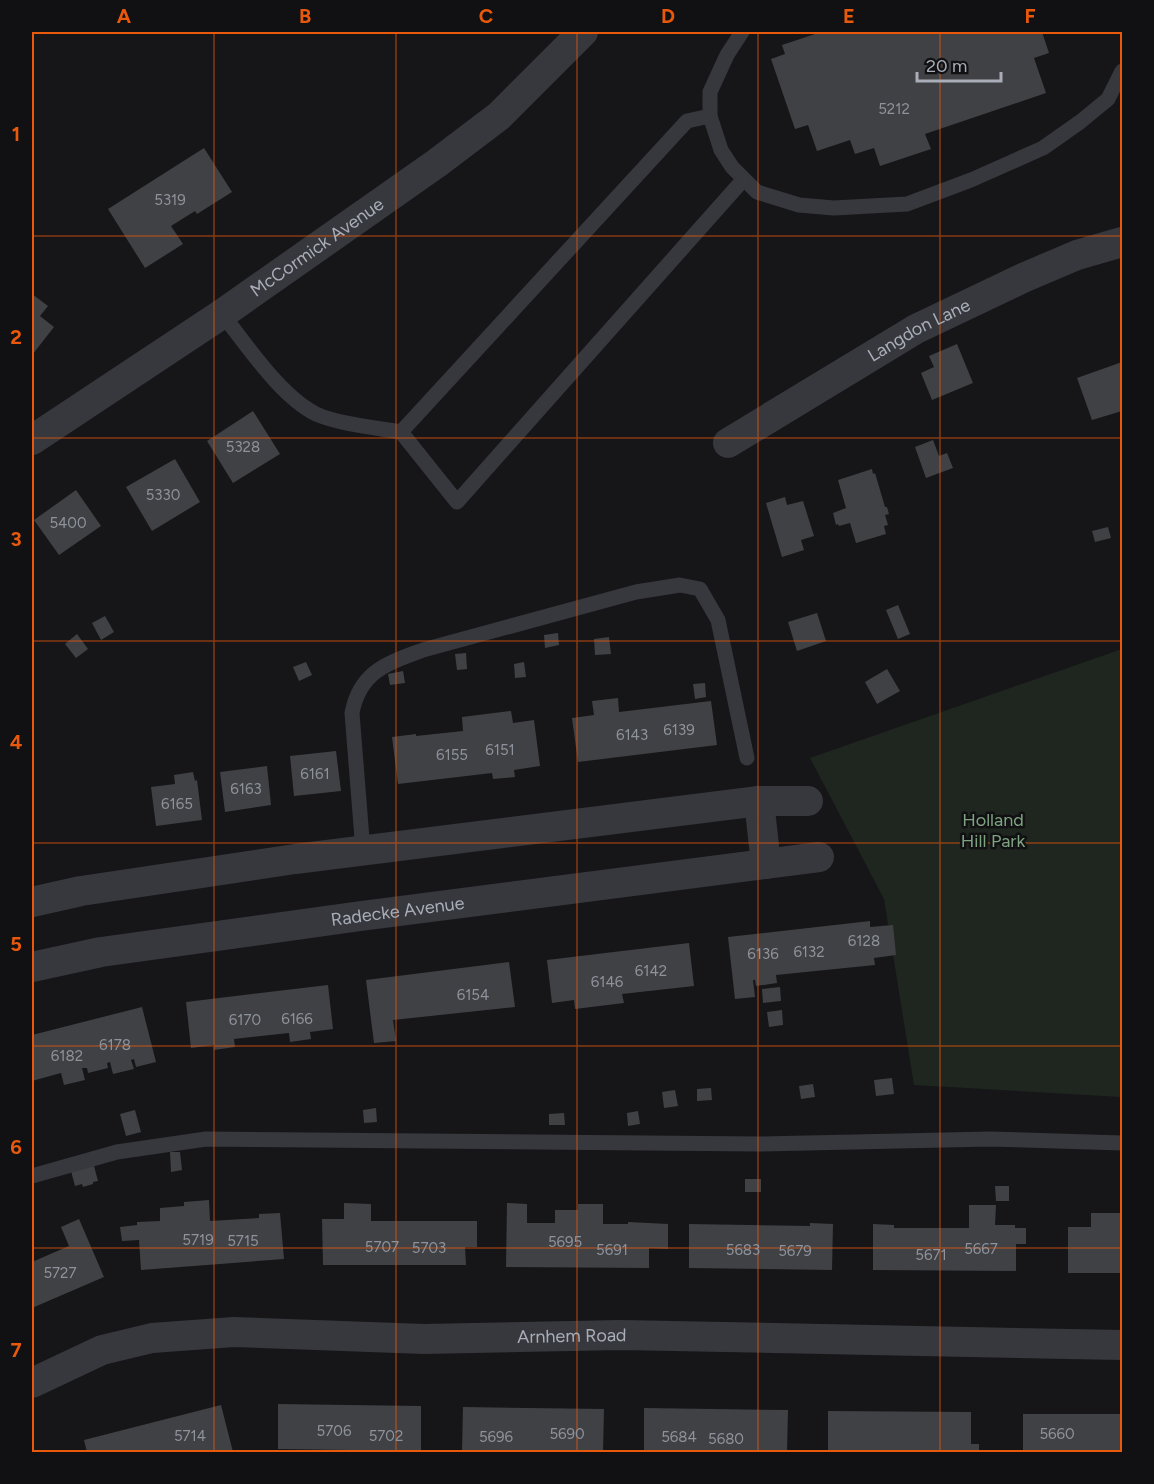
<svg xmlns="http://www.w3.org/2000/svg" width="1154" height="1484" viewBox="0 0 1154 1484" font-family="Figtree,sans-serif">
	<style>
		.green { fill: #1e261f }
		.building { fill: #404145 }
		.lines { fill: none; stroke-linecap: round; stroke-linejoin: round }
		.service { stroke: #37383d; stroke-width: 15 }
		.minor { stroke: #37383d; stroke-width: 30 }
		.grid { fill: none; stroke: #e8590c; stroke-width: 1.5; stroke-opacity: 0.55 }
		.labels { text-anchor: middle; stroke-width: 5; stroke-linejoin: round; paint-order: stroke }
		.number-label { font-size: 15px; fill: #8e929b }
		.street-label { font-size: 18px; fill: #a8adb8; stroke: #111113 }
		.park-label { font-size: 18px; fill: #7fa381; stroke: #111113 }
		.neatline { fill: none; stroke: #e8590c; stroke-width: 2 }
		.grid-label { font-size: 20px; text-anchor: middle; font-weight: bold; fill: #e8590c }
	</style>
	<rect width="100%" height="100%" fill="#161618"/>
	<polygon class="green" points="1122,649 1122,1097 914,1085 884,899 810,758"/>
	<g class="building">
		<polygon points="821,32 1042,32 1049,53 1034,58 1046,93 925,134 931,149 880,166 874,148 855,154 850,140 817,151 808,125 795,129 771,59 785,54 782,45"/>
		<polygon points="204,148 232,192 197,214 195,211 171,226 183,244 145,268 108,209"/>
		<polygon points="32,294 48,306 40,316 54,327 32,355"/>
		<polygon points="957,344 973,383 932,400 921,373 934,367 929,356"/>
		<polygon points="1122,362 1122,411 1092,420 1077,378"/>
		<polygon points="253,411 280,454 233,483 207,441"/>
		<polygon points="933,440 939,456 947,453 953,468 926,478 915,447"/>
		<polygon points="175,459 200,502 152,531 126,487"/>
		<polygon points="872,469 873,474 875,473 885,507 887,507 889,514 885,515 888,525 884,526 886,534 856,543 850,523 839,526 838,524 836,525 833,513 846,508 838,480"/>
		<polygon points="76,490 101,526 59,555 34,520"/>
		<polygon points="785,497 787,505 803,501 814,536 801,540 804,550 782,557 766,503"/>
		<polygon points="1108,527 1111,538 1095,542 1092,531"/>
		<polygon points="898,605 910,634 898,639 886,610"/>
		<polygon points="817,613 826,641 797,651 788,622"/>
		<polygon points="105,616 114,632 101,640 92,623"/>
		<polygon points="558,633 559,645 545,648 544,635"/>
		<polygon points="77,634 88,649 76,658 65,644"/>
		<polygon points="609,637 611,654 595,655 594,639"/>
		<polygon points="466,653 467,669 457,670 455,654"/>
		<polygon points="306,662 312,675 299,681 293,667"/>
		<polygon points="524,662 526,677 515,678 514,664"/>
		<polygon points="887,669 900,691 877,704 865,682"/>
		<polygon points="403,671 405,683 390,685 388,674"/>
		<polygon points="705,683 706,697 695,699 693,684"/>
		<polygon points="618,698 619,712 711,701 717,745 578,762 572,718 594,715 592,701"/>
		<polygon points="511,711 513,723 534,720 540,766 514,770 515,777 493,779 492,773 398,784 392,737 416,734 416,736 463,731 462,717"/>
		<polygon points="336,751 341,791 294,796 290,756"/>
		<polygon points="267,766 271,805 225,812 220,772"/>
		<polygon points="193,772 195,781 197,780 202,820 156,826 151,787 175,784 174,775"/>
		<polygon points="870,921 870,927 893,925 896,955 874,958 875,965 776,975 777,983 756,986 755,980 753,980 755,997 735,999 728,937"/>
		<polygon points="689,943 694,986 622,994 624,1003 575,1009 574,1000 552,1003 547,960"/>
		<polygon points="509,962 515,1007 393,1020 396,1041 374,1043 366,980"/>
		<polygon points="328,985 333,1029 310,1032 311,1039 290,1042 289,1033 234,1039 235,1047 214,1050 214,1045 191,1048 186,1002"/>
		<polygon points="780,987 781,1001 763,1003 762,989"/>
		<polygon points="142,1007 156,1062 136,1067 134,1059 131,1060 134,1069 113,1074 110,1062 107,1063 108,1068 88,1073 87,1068 82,1068 85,1080 64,1085 61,1073 32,1081 32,1035"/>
		<polygon points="782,1010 783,1025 769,1027 767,1012"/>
		<polygon points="892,1078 894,1094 876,1096 874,1080"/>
		<polygon points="813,1084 815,1097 801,1099 799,1086"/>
		<polygon points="711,1088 712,1100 697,1101 697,1089"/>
		<polygon points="675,1090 678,1106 664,1108 662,1092"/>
		<polygon points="376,1108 377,1122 364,1123 363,1110"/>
		<polygon points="135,1110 141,1132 126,1136 120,1114"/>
		<polygon points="638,1111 640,1124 628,1126 627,1113"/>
		<polygon points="564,1113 565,1125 549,1125 549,1114"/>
		<polygon points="170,1152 180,1152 182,1170 171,1172"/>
		<polygon points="94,1166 98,1181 93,1182 93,1184 83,1187 82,1184 75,1186 71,1171"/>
		<rect x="745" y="1179" width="16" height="13"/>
		<polygon points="995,1186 1009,1186 1009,1201 996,1201"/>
		<polygon points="209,1200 210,1221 259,1218 259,1214 280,1213 284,1259 141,1270 139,1240 122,1241 120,1227 137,1225 137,1222 160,1221 160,1208 184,1206 184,1202"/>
		<polygon points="344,1203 371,1204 371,1221 477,1221 477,1247 465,1247 466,1265 323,1265 322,1219 344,1219"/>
		<polygon points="507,1203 527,1204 527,1223 555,1223 555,1210 578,1210 578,1204 603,1204 603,1224 628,1224 628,1222 668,1224 668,1249 649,1248 649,1268 506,1267"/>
		<polygon points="969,1205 996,1205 995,1225 1015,1225 1015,1228 1026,1228 1026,1244 1016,1244 1016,1271 873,1270 873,1224 894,1225 894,1228 969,1228"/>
		<polygon points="1091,1213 1122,1213 1122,1273 1068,1273 1068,1227 1091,1227"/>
		<polygon points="79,1219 104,1277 32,1308 32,1262 69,1246 61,1227"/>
		<polygon points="810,1223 833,1224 832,1270 689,1268 689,1224 810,1226"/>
		<polygon points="278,1404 421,1406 421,1451 278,1449"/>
		<polygon points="221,1405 233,1452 87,1452 84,1440"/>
		<polygon points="463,1407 604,1409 603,1452 462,1451"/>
		<polygon points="644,1408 788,1410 787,1452 644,1452"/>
		<polygon points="828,1411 971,1412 971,1444 979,1444 979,1452 828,1452"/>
		<rect x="1023" y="1414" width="99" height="38"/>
	</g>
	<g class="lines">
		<g class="service">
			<polyline points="742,32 727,55 710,92 710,116 721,150 732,167 757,192 799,205 834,208 907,204 971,180 1043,148 1080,122 1108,99 1122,71"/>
			<path d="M222,314c25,31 58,82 94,100 22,10 61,14 85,18l286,-311 23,-5"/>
			<polyline points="401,432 457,502 743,180"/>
			<path d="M363,851l-11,-138c8,-42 36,-50 71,-63l213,-58 44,-7 20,4 18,31 29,138"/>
			<polyline points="32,1176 117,1152 206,1139 759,1144 990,1139 1122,1143"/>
		</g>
		<g class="minor">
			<path id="s1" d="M32,440l190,-126 215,-151 62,-47 84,-84"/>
			<path id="s2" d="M728,443l188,-114 107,-51 54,-23 45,-13"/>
			<polyline points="759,801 766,864"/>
			<polyline points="32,902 81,891 295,859 759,801 808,801"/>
			<path id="s3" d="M32,967l69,-15 260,-36 458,-59"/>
			<path id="s4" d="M32,1383l70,-33 50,-12 82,-6 190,7 197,-4 501,10"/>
		</g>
	</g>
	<path class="grid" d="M214,32v1420M396,32v1420M577,32v1420M758,32v1420M940,32v1420M32,236h1090M32,438h1090M32,641h1090M32,843h1090M32,1046h1090M32,1248h1090"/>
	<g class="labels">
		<g class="number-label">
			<text x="894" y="114">5212</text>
			<text x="170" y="205">5319</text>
			<text x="243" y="452">5328</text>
			<text x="163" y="500">5330</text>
			<text x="68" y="528">5400</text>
			<text x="679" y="735">6139</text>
			<text x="632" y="740">6143</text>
			<text x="500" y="755">6151</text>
			<text x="452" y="760">6155</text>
			<text x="315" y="779">6161</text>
			<text x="246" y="794">6163</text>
			<text x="177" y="809">6165</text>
			<text x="864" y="946">6128</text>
			<text x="809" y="957">6132</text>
			<text x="763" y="959">6136</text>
			<text x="651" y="976">6142</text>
			<text x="607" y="987">6146</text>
			<text x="473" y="1000">6154</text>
			<text x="297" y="1024">6166</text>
			<text x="245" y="1025">6170</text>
			<text x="115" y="1050">6178</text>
			<text x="67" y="1061">6182</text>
			<text x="198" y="1245">5719</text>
			<text x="243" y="1246">5715</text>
			<text x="565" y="1247">5695</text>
			<text x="382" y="1252">5707</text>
			<text x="429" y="1253">5703</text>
			<text x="981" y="1254">5667</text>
			<text x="612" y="1255">5691</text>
			<text x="743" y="1255">5683</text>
			<text x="795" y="1256">5679</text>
			<text x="931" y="1260">5671</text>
			<text x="60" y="1278">5727</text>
			<text x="334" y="1436">5706</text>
			<text x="567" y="1439">5690</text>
			<text x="1057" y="1439">5660</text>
			<text x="190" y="1441">5714</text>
			<text x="386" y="1441">5702</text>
			<text x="496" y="1442">5696</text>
			<text x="679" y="1442">5684</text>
			<text x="726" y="1444">5680</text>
		</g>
		<g class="street-label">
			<text dy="6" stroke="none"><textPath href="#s1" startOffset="344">McCormick Avenue</textPath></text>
			<text dy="6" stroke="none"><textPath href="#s2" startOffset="222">Langdon Lane</textPath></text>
			<text dy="6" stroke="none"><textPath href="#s3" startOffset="370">Radecke Avenue</textPath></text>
			<text dy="6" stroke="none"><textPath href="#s4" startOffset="549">Arnhem Road</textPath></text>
		</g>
		<g class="park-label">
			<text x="993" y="826">Holland<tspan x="993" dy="21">Hill Park</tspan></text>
		</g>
	</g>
	<rect width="1154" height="1484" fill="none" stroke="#111113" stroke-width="66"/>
	<path d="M917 72v9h84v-9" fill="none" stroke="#a8adb8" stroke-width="3"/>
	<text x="926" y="72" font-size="18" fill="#a8adb8" stroke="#111113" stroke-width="4.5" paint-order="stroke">20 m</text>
	<rect x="33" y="33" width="1088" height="1418" class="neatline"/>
	<g class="grid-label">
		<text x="124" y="23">A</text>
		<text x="305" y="23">B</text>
		<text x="486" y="23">C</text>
		<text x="668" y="23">D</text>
		<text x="849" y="23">E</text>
		<text x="1030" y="23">F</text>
		<text x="16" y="141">1</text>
		<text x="16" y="344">2</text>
		<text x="16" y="546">3</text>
		<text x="16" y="749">4</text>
		<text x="16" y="951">5</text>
		<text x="16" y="1154">6</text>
		<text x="16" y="1357">7</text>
	</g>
</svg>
